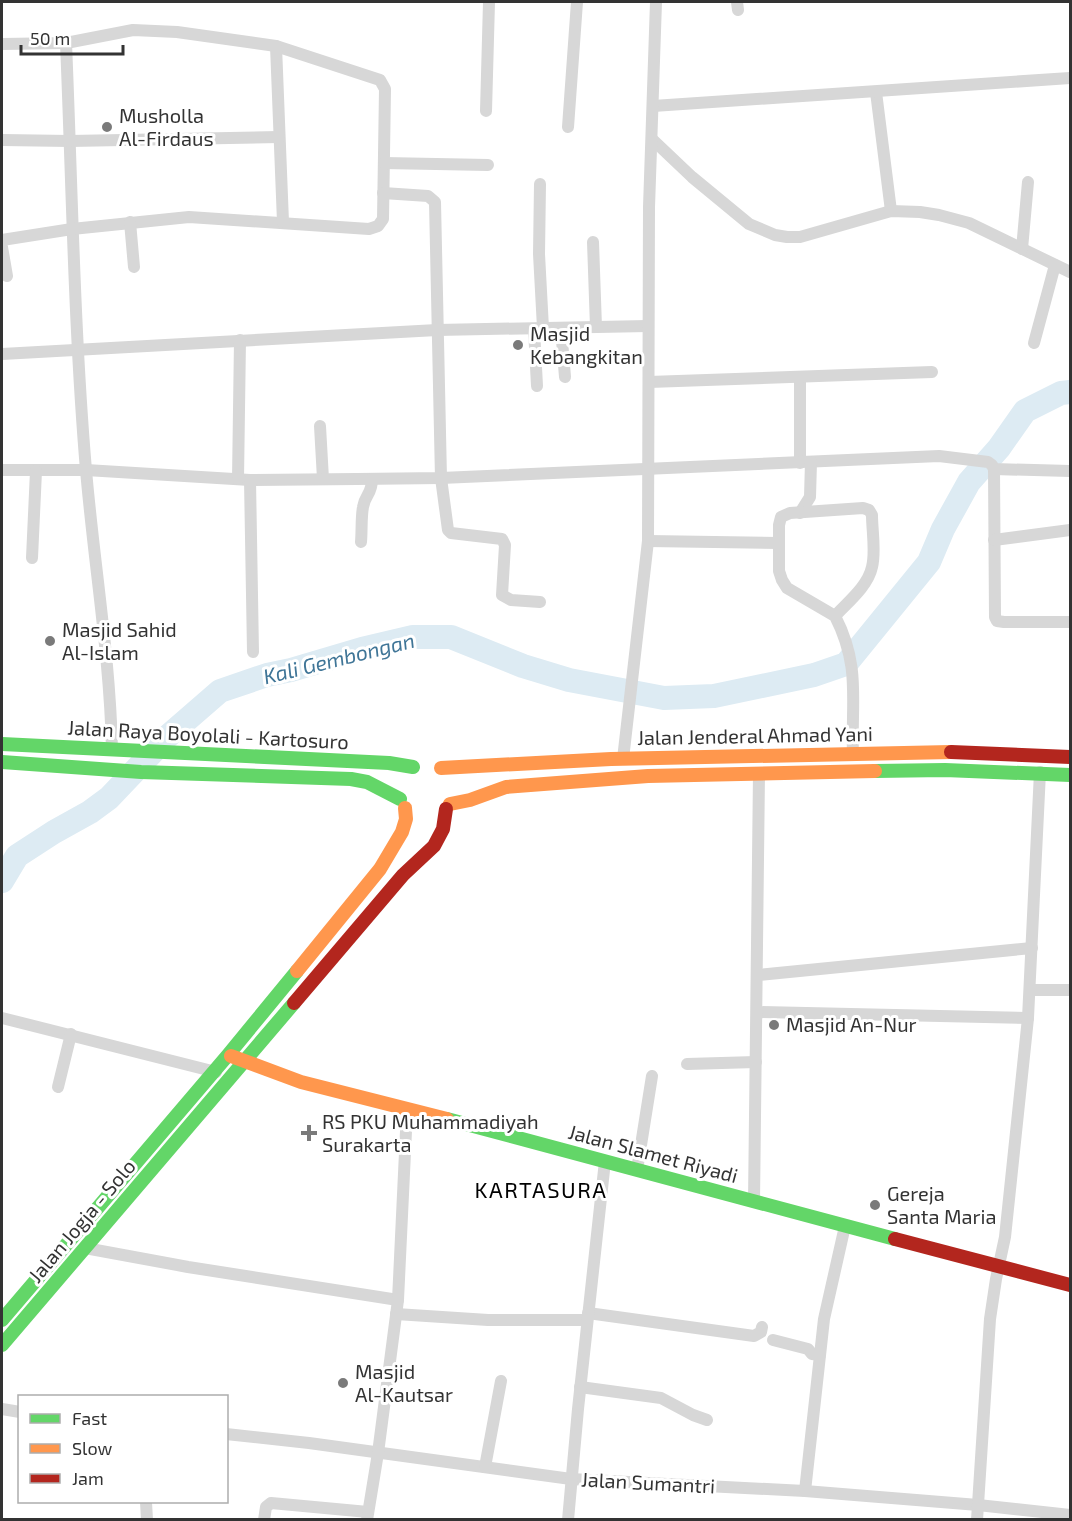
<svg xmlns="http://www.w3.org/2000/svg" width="1072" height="1521" viewBox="0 0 1072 1521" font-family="'Exo 2',sans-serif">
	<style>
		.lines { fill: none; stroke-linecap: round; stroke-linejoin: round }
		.river { stroke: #ddebf3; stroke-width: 24 }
		.street { stroke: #d7d7d7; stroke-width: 12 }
		.fast { stroke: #63d668; stroke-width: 14 }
		.slow { stroke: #ff974d; stroke-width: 14 }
		.jam { stroke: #b3261e; stroke-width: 14 }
		.poi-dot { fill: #7a7a7a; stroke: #fff; stroke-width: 2 }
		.labels { text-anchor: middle; stroke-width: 6; stroke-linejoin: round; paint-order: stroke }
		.poi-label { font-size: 20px; fill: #333; stroke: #fff; text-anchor: start }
		.street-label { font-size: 20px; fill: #333; stroke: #fff }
		.water-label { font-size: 21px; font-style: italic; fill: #3f7597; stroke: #fff }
		.quarter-label { font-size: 22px; letter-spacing: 1.5px; fill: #000; stroke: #fff }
	</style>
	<rect width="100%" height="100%" fill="#fff"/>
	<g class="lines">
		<polyline class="river" points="2,881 17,856 54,832 90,812 109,798 167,737 220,691 267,675 291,670 362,649 413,637 451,637 523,666 569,680 664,698 714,696 814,675 846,664 929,562 943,529 969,482 999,448 1025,411 1061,393 1070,392"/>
		<g class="street">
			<polyline points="737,2 738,10"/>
			<path d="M66,43c6,143 8,285 20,427 8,94 24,186 26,280"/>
			<polyline points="2,44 66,43 133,30 177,32 276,46 380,80 385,89 383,219 378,226 369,229 189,217 72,229 2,240"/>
			<polyline points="276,46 283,222"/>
			<polyline points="876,92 891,211"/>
			<polyline points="653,106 1070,78"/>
			<polyline points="486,111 489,2"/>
			<polyline points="568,127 577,2"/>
			<polyline points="2,140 70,141 279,137"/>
			<polyline points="653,140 692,177 749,224 775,235 787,237 800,237 891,211 920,212 939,215 969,223 1070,272"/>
			<polyline points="384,163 488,165"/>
			<polyline points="540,184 539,254 543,328"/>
			<polyline points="383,193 428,196 435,202 441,478 448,530 451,533 502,539 505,545 502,595 511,600 540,602"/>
			<polyline points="130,222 134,267"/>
			<polyline points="593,242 596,327"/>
			<polyline points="2,247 7,276"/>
			<polyline points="1022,249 1028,182"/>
			<polyline points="561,328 565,377"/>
			<polyline points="534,329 537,386"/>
			<polyline points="1034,343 1055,265"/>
			<polyline points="2,354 437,330 648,326"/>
			<polyline points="800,377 800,463"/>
			<polyline points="649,382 932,372"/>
			<polyline points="320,426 323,479"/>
			<polyline points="994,469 995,617 997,621 1004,622 1070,622"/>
			<polyline points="2,470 86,470 250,480 357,479 441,478 939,456 988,462 992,465 994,469 1070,471"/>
			<polyline points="238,479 240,340"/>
			<polyline points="250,480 253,652"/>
			<polyline points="800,513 810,497 811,462"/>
			<polyline points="994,540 1070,530"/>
			<polyline points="648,541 779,543"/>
			<path d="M361,542c1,-11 0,-24 2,-35 2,-13 9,-12 9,-28"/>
			<polyline points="32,558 36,471"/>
			<path d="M835,616l-48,-28 -5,-8 -3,-9v-46l2,-8 9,-4 73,-5 6,2 3,5c0,16 4,37 0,52 -4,19 -24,35 -37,49 26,51 16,84 18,138"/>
			<polyline points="623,759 648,541 649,207 656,2"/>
			<polyline points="758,975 1032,948"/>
			<polyline points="1030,990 1070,990"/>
			<polyline points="757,1012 1028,1018"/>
			<polyline points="2,1018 216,1072"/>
			<polyline points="687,1064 756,1062"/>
			<polyline points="58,1087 71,1034"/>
			<polyline points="637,1170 652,1076"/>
			<polyline points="754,1202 759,773"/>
			<polyline points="85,1248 188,1267 398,1300"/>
			<polyline points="588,1313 754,1336 761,1332 762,1327"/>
			<polyline points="396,1314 488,1320 587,1320"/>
			<polyline points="773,1340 808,1349 812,1354 820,1355"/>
			<polyline points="580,1387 661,1398 693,1415 707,1420"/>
			<polyline points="2,1409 20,1412"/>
			<polyline points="226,1434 309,1443 571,1479 805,1491 978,1505 1070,1515"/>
			<polyline points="485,1467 501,1381"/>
			<polyline points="805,1491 824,1319 845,1226"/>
			<polyline points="146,1502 147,1520"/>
			<polyline points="264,1520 266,1507 271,1503 368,1512"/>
			<polyline points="367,1520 378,1453 398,1300 407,1110"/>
			<polyline points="568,1520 578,1409 605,1161"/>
			<polyline points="977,1520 990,1319 996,1279 1005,1237 1028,1018 1040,772"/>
		</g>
		<g class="fast">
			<polyline points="2,744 389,763 413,767"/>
			<polyline points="2,762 141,772 351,779 367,782 400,799"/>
			<polyline points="875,771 945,770 1070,775"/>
			<polyline points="447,1119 895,1239"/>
			<polyline points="2,1320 228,1055 297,971"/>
			<polyline points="2,1345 294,1003"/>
		</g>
		<g class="slow">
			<polyline points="441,768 611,759 951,752"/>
			<polyline points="450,804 470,800 506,787 648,776 875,771"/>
			<polyline points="297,971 380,869 402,832 406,819 405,808"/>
			<polyline points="231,1056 301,1082 447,1119"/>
		</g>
		<g class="jam">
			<polyline points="951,752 1070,757"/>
			<polyline points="294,1003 403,875 434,846 443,829 446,809"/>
			<polyline points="895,1239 1070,1285"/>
		</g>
	</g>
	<g class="poi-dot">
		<circle cx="107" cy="127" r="6"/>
		<circle cx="518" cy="345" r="6"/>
		<circle cx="50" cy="641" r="6"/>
		<circle cx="774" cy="1025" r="6"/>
		<path d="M306 1124h6v6h6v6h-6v6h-6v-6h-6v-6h6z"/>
		<circle cx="875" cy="1205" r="6"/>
		<circle cx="343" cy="1383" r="6"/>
	</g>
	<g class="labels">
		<g class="poi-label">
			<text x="119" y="123">Musholla<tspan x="119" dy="23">Al-Firdaus</tspan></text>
			<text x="530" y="341">Masjid<tspan x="530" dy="23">Kebangkitan</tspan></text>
			<text x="62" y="637">Masjid Sahid<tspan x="62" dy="23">Al-Islam</tspan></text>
			<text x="786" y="1032">Masjid An-Nur</text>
			<text x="322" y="1129">RS PKU Muhammadiyah<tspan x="322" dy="23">Surakarta</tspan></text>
			<text x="887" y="1201">Gereja<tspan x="887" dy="23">Santa Maria</tspan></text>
			<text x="355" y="1379">Masjid<tspan x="355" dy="23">Al-Kautsar</tspan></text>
		</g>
		<g class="street-label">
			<text transform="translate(208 735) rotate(3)" y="7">Jalan Raya Boyolali - Kartosuro</text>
			<text transform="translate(755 736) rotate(-1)" y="7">Jalan Jenderal Ahmad Yani</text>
			<text transform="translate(653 1154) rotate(15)" y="7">Jalan Slamet Riyadi</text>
			<text transform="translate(82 1221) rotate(-50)" y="7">Jalan Jogja - Solo</text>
			<text transform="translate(648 1483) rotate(3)" y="7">Jalan Sumantri</text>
		</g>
		<g class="water-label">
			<text transform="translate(339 659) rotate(-14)" y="7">Kali Gembongan</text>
		</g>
		<g class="quarter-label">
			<text x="541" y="1198">KARTASURA</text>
		</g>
	</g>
	<rect width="1072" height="1521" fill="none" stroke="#333333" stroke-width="6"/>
	<rect x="18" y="1395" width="210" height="108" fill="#ffffff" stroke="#adadad" stroke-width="1.5"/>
	<rect x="30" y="1414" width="30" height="9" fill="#63d668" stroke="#adadad" stroke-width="1.5"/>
	<text x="72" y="1425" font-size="18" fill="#333333">Fast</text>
	<rect x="30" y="1444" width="30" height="9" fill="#ff974d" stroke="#adadad" stroke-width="1.5"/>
	<text x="72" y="1455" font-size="18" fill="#333333">Slow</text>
	<rect x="30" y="1474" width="30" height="9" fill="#b3261e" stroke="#adadad" stroke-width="1.5"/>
	<text x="72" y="1485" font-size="18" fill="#333333">Jam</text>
	<path d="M21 45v9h102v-9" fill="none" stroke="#333333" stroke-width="3"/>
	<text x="30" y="45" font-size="18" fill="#333333" stroke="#ffffff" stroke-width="4.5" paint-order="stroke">50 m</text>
</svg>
